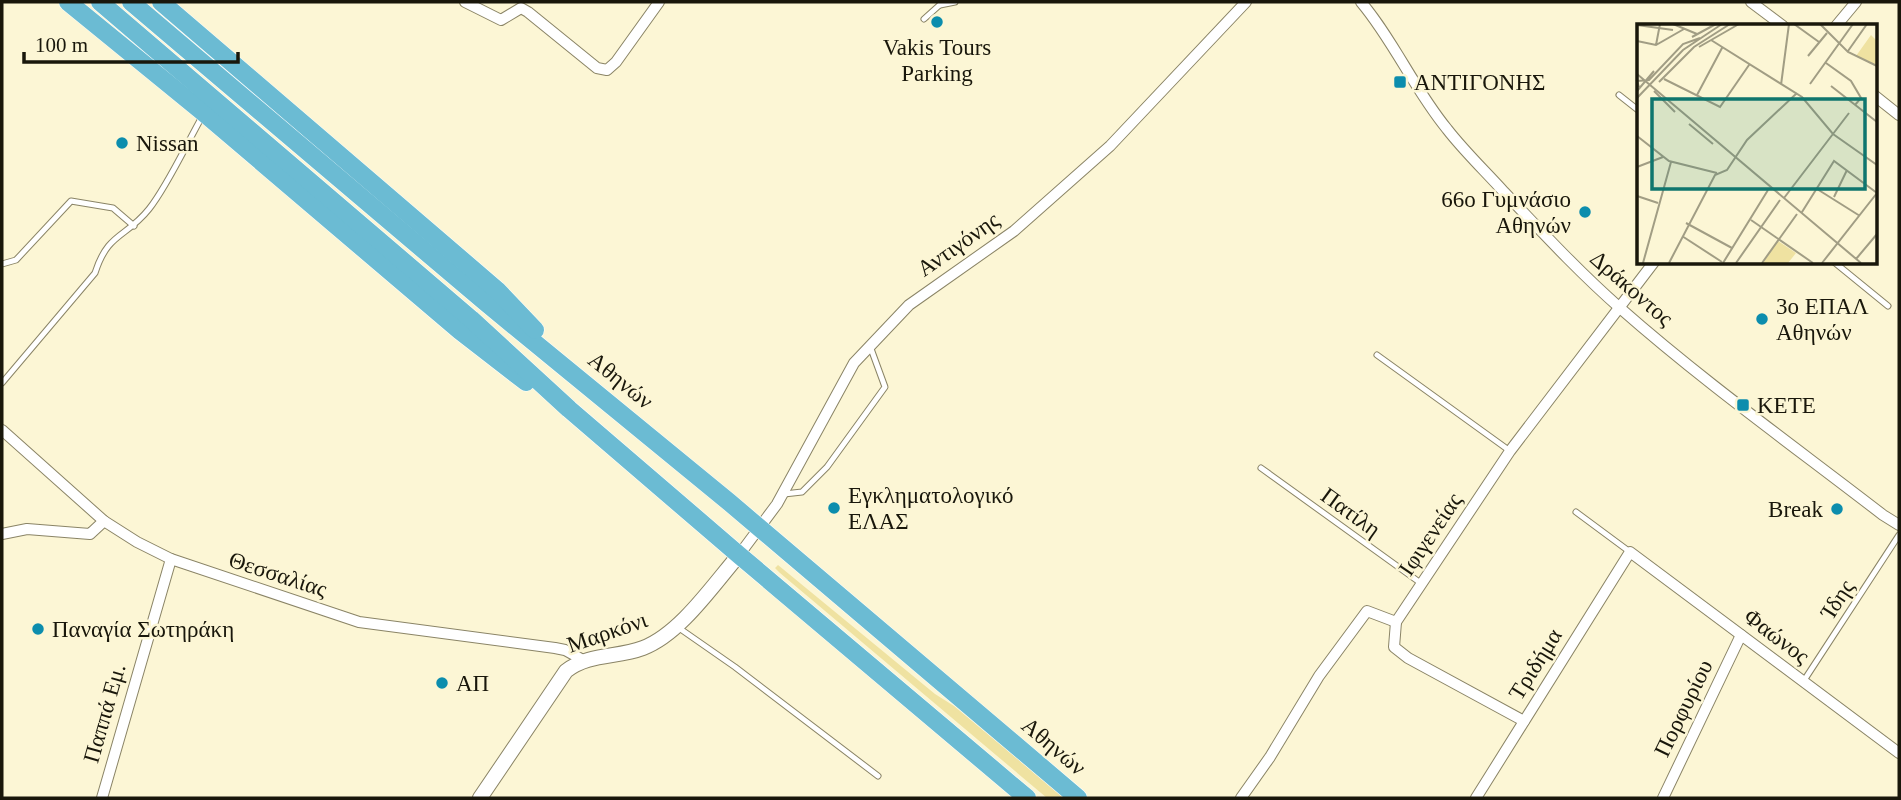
<svg xmlns="http://www.w3.org/2000/svg" width="1901" height="800" viewBox="0 0 1901 800" font-family="Georgia,serif">
	<style>
		.green { fill: #efe2a1 }
		.lines { fill: none; stroke-linecap: round; stroke-linejoin: round }
		.service-casing { stroke: #8a8466; stroke-width: 7 }
		.minor-casing { stroke: #8a8466; stroke-width: 12 }
		.tertiary-casing { stroke: #8a8466; stroke-width: 16 }
		.trunk-casing { stroke: #fff; stroke-width: 19 }
		.service { stroke: #fff; stroke-width: 5 }
		.minor { stroke: #fff; stroke-width: 10 }
		.tertiary { stroke: #fff; stroke-width: 14 }
		.trunk { stroke: #6bbbd3; stroke-width: 18 }
		.poi-dot { fill: #0c8dad; stroke: #fcf6d5; stroke-width: 2.5 }
		.labels { text-anchor: middle; stroke-width: 5; stroke-linejoin: round; paint-order: stroke }
		.poi-label { font-size: 23px; fill: #19170b; stroke: #fcf6d5; text-anchor: start }
		.street-label { font-size: 23px; fill: #19170b; stroke: #fcf6d5 }
		.inset-road { fill: none; stroke: #a19d84; stroke-width: 2 }
		.view { fill: #0f766e; fill-opacity: 0.15; stroke: #0f766e; stroke-width: 3.5 }
		.inset-edge { fill: none; stroke: #19170b; stroke-width: 3.5 }
	</style>
	<rect width="100%" height="100%" fill="#fcf6d5"/>
	<polygon class="green" points="778,565 935,694 954,706 1064,798 1047,798 780,573 775,568"/>
	<g class="lines">
		<defs>
			<g id="service">
				<polyline points="940,5 955,2"/>
				<polyline points="924,19 943,2"/>
				<polyline points="1619,95 1638,110"/>
				<polyline points="1834,262 1888,306"/>
				<polyline points="2,264 16,260 71,201 113,208 134,226"/>
				<polyline points="1377,355 1510,451"/>
				<path d="M2,383l93,-110c13,-41 31,-35 54,-64 19,-24 38,-66 54,-94"/>
				<polyline points="1261,468 1422,584"/>
				<polyline points="784,494 802,492 827,467 885,387 870,346"/>
				<polyline points="1576,512 1630,552"/>
				<polyline points="679,628 735,667 878,776"/>
				<polyline points="1803,682 1899,535"/>
			</g>
			<g id="minor">
				<polyline points="465,2 501,20 521,8 528,12 597,68 607,70 616,62 659,2"/>
				<path d="M1361,2c33,39 53,87 86,127 17,22 38,42 57,63 38,40 75,80 116,116 84,74 175,139 263,207l16,10"/>
				<polyline points="1751,2 1783,26"/>
				<polyline points="1836,26 1856,2"/>
				<polyline points="1875,96 1899,115"/>
				<polyline points="2,430 104,521 137,542 171,559 359,622 555,648 565,650 583,660"/>
				<polyline points="2,534 27,529 90,534 104,521"/>
				<polyline points="739,555 777,504 854,363 909,305 1014,231 1110,146 1246,2"/>
				<polyline points="1396,622 1394,647 1408,658 1524,721"/>
				<polyline points="102,798 171,559"/>
				<polyline points="1241,798 1270,757 1319,676 1367,611 1396,622 1510,451 1654,262"/>
				<polyline points="1476,798 1630,552 1899,753"/>
				<polyline points="1663,798 1741,635"/>
			</g>
			<path id="tertiary" d="M480,798l86,-127c23,-18 51,-13 77,-23 37,-14 70,-63 96,-93"/>
			<g id="trunk">
				<polyline points="68,2 204,113 460,331 526,382"/>
				<polyline points="100,2 471,319 569,409 739,555 1027,798"/>
				<polyline points="131,2 485,302 729,502 1078,798"/>
				<polyline points="161,2 497,290 535,330"/>
			</g>
		</defs>
		<use href="#service" class="service-casing"/>
		<use href="#minor" class="minor-casing"/>
		<use href="#tertiary" class="tertiary-casing"/>
		<use href="#trunk" class="trunk-casing"/>
		<use href="#service" class="service"/>
		<use href="#minor" class="minor"/>
		<use href="#tertiary" class="tertiary"/>
		<use href="#trunk" class="trunk"/>
	</g>
	<g class="poi-dot">
		<circle cx="937" cy="22" r="7"/>
		<rect x="1393" y="75" width="14" height="14" rx="3.5"/>
		<circle cx="122" cy="143" r="7"/>
		<circle cx="1585" cy="212" r="7"/>
		<circle cx="1762" cy="319" r="7"/>
		<rect x="1736" y="398" width="14" height="14" rx="3.5"/>
		<circle cx="834" cy="508" r="7"/>
		<circle cx="1837" cy="509" r="7"/>
		<circle cx="38" cy="629" r="7"/>
		<circle cx="442" cy="683" r="7"/>
	</g>
	<g class="labels">
		<g class="poi-label">
			<text x="937" y="55" text-anchor="middle">Vakis Tours<tspan x="937" dy="26">Parking</tspan></text>
			<text x="1414" y="90">ΑΝΤΙΓΟΝΗΣ</text>
			<text x="136" y="151">Nissan</text>
			<text x="1571" y="207" text-anchor="end">66ο Γυμνάσιο<tspan x="1571" dy="26">Αθηνών</tspan></text>
			<text x="1776" y="314">3ο ΕΠΑΛ<tspan x="1776" dy="26">Αθηνών</tspan></text>
			<text x="1757" y="413">ΚΕΤΕ</text>
			<text x="848" y="503">Εγκληματολογικό<tspan x="848" dy="26">ΕΛΑΣ</tspan></text>
			<text x="1823" y="517" text-anchor="end">Break</text>
			<text x="52" y="637">Παναγία Σωτηράκη</text>
			<text x="456" y="691">ΑΠ</text>
		</g>
		<g class="street-label">
			<text transform="translate(958 244) rotate(-35)" y="8">Αντιγόνης</text>
			<text transform="translate(1632 288) rotate(41)" y="8">Δράκοντος</text>
			<text transform="translate(621 380) rotate(39)" y="8">Αθηνών</text>
			<text transform="translate(1351 512) rotate(36)" y="8">Πατίλη</text>
			<text transform="translate(1430 534) rotate(-56)" y="8">Ιφιγενείας</text>
			<text transform="translate(278 574) rotate(18)" y="8">Θεσσαλίας</text>
			<text transform="translate(1837 599) rotate(-57)" y="8">Ίδης</text>
			<text transform="translate(607 632) rotate(-19)" y="8">Μαρκόνι</text>
			<text transform="translate(1777 636) rotate(37)" y="8">Φαώνος</text>
			<text transform="translate(1535 664) rotate(-58)" y="8">Τριδήμα</text>
			<text transform="translate(1683 708) rotate(-64)" y="8">Πορφυρίου</text>
			<text transform="translate(104 713) rotate(-74)" y="8">Παππά Εμ.</text>
			<text transform="translate(1054 746) rotate(40)" y="8">Αθηνών</text>
		</g>
	</g>
	<g transform="translate(1637 24)">
		<rect width="240" height="240" fill="#fcf6d5"/>
		<path d="M234,11l6,6v24l-21,-9zM141,217l18,12 -8,10h-25z" fill="#efe2a1"/>
		<path class="inset-road" d="M36,0l24,10M157,0l25,18M183,0l28,28 29,14M0,1l36,5M55,13l24,-13M74,16l91,57 31,37 44,31M0,17l19,4 28,-16M19,21l4,-21M62,23l40,-23M211,27l19,-27M171,32l19,-23M189,39l25,18 10,17 -6,7M0,50l224,189M27,55l56,28 29,-42M22,58l35,-35 36,-23M173,60l43,-60M144,61l8,-61M194,62l46,36M2,63l-2,-6 12,-1 34,-36 17,-6M0,67l17,-20M17,67l21,21M60,71l25,-47M0,74l46,-48 39,-26M52,100l24,20M0,112l32,25 48,12M0,143l26,-10M180,165l43,27M0,172l21,7M197,173l13,-27M147,174l65,-85M165,188l32,-51 43,32M114,196l62,43M49,199l46,25M45,212l40,26M219,235l21,-25M6,239l28,-101M32,239l46,-88 12,-5 20,-30 50,-47M86,239l45,-73M99,239l44,-63M125,239l35,-49M185,239l55,-70"/>
		<path class="view" d="M15,75h213v90h-213z"/>
		<rect width="240" height="240" class="inset-edge"/>
	</g>
	<rect width="1901" height="800" fill="none" stroke="#19170b" stroke-width="7"/>
	<path d="M24 52v10h214v-10" fill="none" stroke="#19170b" stroke-width="3.5"/>
	<text x="35" y="52" font-size="21" fill="#19170b" stroke="#fcf6d5" stroke-width="5" paint-order="stroke">100 m</text>
</svg>
